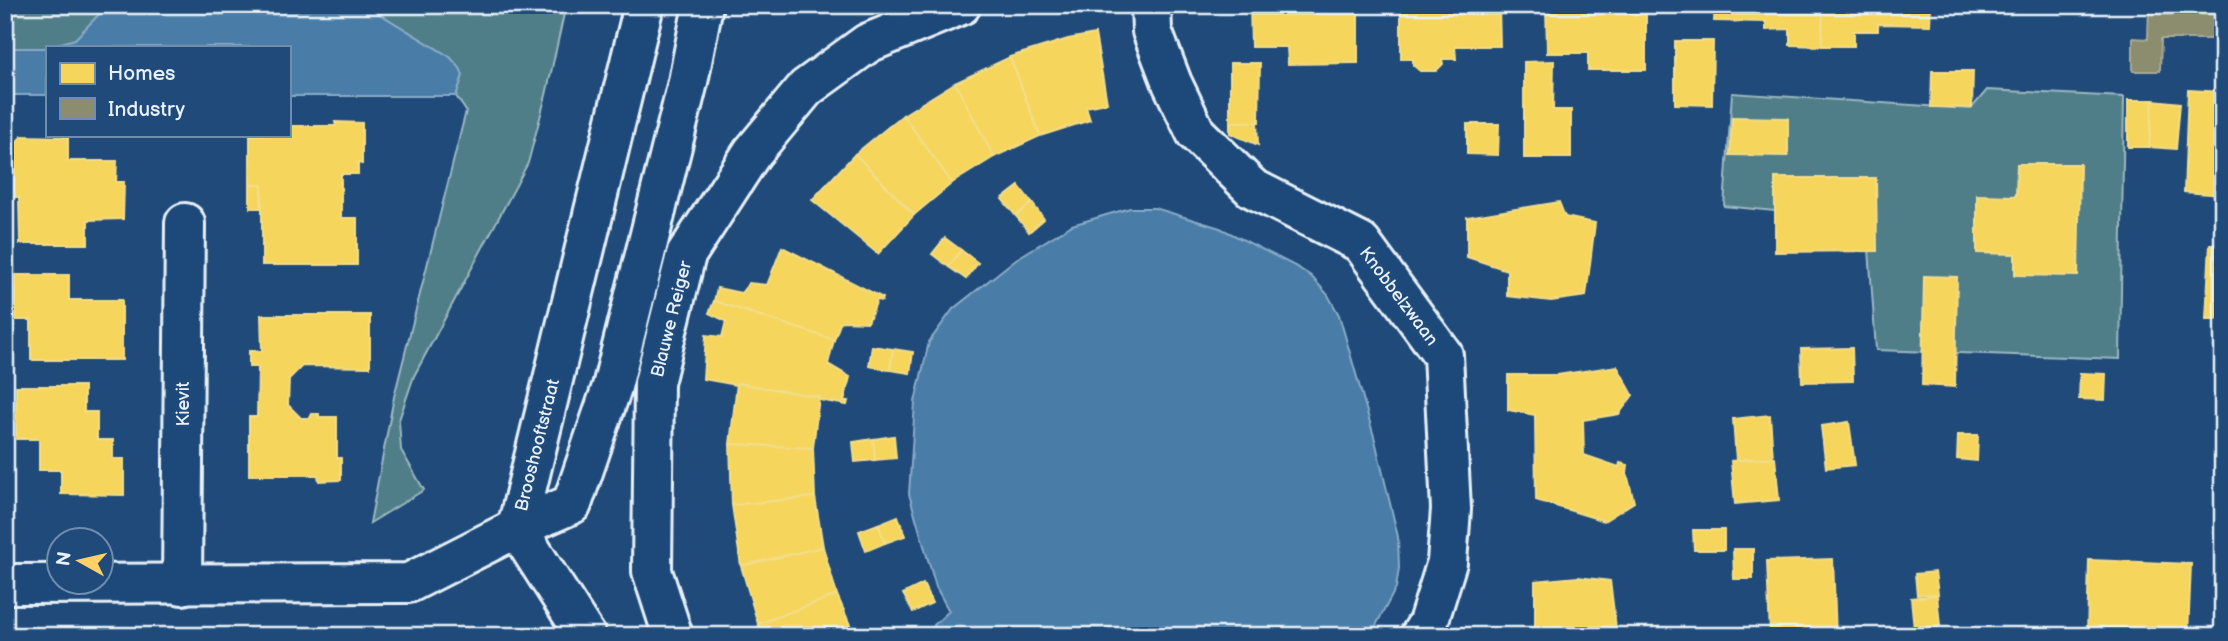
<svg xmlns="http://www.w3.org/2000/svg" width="2228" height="641" viewBox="0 0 2228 641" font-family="'Balsamiq Sans',sans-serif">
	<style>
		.green { fill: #4f7e89; stroke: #9cb8c0; stroke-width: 2 }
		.water { fill: #4a7da7; stroke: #89abc7; stroke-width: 2 }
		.homes { fill: #f6d55c; stroke: #f2dd8b; stroke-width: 2 }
		.industry { fill: #8c8c6e; stroke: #a8aa97; stroke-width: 2 }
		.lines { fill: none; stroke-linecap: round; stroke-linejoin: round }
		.street-casing { stroke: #e8f1f8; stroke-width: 44 }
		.street { stroke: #1f4a7a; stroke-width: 38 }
		.labels { text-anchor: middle; stroke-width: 7; stroke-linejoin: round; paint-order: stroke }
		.street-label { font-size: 18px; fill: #e8f1f8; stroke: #1f4a7a }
	</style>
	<rect width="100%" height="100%" fill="#1f4a7a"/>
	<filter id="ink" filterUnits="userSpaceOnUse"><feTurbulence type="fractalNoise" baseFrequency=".0143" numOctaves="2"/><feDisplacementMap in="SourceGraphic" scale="14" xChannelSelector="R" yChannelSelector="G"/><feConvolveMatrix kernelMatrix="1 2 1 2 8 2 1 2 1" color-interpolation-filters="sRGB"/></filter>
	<g filter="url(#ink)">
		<g class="green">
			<polygon points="5,5 108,5 76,39 45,48 5,48"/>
			<polygon points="365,5 566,5 546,95 528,163 414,376 399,420 401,450 424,490 370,523 394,397 466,111 456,96 463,75 450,57"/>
			<polygon points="1987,90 2124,97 2120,359 1876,350 1867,220 1724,206 1732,93 1971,109"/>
		</g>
		<g class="water">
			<polygon points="108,5 365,5 450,57 460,68 463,75 456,96 289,96 289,47 47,47 47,95 5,95 5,48 45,48 75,39"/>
			<polygon points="1130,208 1155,208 1220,228 1297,267 1311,276 1328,295 1339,315 1375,440 1398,537 1399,568 1396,588 1373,631 1368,636 938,636 933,629 934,625 949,611 936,587 909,494 915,402 929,342 953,309 1016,259 1072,225"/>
		</g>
		<g class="homes">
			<polygon points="1250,5 1358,5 1358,63 1288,64 1287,47 1251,47"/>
			<polygon points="1401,5 1499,5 1500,46 1455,46 1456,59 1442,59 1443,64 1436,71 1420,71 1413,65 1413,59 1401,59"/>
			<polygon points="1546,5 1646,5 1646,70 1588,70 1588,53 1547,53"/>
			<polygon points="1715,5 1823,5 1822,46 1790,45 1790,29 1766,30 1766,22 1714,21"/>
			<polygon points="1823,5 1931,5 1930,25 1878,24 1878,31 1854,31 1854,46 1822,46"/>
			<polygon points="1095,34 1107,103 1086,107 1090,120 1040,136 1010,57 1068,39"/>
			<polygon points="1675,41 1713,41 1712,105 1675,104"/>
			<polygon points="1010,57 1040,136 994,157 955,83"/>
			<polygon points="1554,61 1553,110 1571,110 1571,158 1524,158 1524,62"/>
			<polygon points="1230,63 1260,63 1259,122 1230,122"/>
			<polygon points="1932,71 1973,71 1972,108 1931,107"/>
			<polygon points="955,83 994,157 952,183 903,115"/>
			<polygon points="2188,90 2223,92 2223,195 2184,192"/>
			<polygon points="2128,100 2153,100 2149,147 2128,147"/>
			<polygon points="2153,100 2180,103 2176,149 2149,147"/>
			<polygon points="903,115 952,183 914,215 855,154"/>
			<polygon points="1732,117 1788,118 1788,156 1730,155"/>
			<polygon points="335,122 362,123 362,164 358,163 358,174 341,174 341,218 357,218 357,265 262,265 262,185 250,185 250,135 289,135 289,126 336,126"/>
			<polygon points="1230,122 1257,122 1258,145 1230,133"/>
			<polygon points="1467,124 1499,124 1498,155 1467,154"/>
			<polygon points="22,136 68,137 68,161 117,161 116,182 124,182 123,219 88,220 88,244 20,244 19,197 7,197 5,154"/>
			<polygon points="855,154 914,215 878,254 812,200"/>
			<polygon points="2017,164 2080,164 2078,276 2015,275 2015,254 1977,253 1977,195 2016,196"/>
			<polygon points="1775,178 1876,178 1877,251 1775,252"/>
			<polygon points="250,185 262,185 261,208 250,208"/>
			<polygon points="1019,186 1032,203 1016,216 1002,199"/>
			<polygon points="1559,202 1565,217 1595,223 1586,296 1551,301 1507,296 1507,270 1467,257 1467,217"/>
			<polygon points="1032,203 1044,219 1029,232 1016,216"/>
			<polygon points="945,238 961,250 949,267 932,254"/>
			<polygon points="2210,244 2223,245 2223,319 2206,319"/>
			<polygon points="782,247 883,298 882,301 877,300 868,322 841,321 834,340 714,301 717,288 741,293 749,283 767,285"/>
			<polygon points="961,250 978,263 966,279 949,267"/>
			<polygon points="5,275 69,275 69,300 122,300 122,360 31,360 31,320 5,320"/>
			<polygon points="1924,276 1957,277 1955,387 1922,385"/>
			<polygon points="714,301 834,340 828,364 850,377 844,401 848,401 847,405 819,400 819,397 737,383 737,385 703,379 706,335 722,337 726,321 709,313"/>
			<polygon points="261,315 370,315 370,367 302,366 289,379 288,405 301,418 310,418 312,414 319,414 319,417 337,417 337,458 341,458 341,480 319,481 318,475 249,475 249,417 257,417 258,367 249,367 249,351 262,351"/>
			<polygon points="872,346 893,349 890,370 869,366"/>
			<polygon points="1852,348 1853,381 1802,382 1801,349"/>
			<polygon points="893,349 913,352 910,373 890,370"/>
			<polygon points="1617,366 1633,395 1619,414 1583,420 1584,455 1619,467 1620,463 1628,465 1627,474 1634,502 1604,521 1536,500 1535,415 1508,410 1508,375 1557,375"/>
			<polygon points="2080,373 2106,374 2105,400 2079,399"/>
			<polygon points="737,383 819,397 813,448 730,444"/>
			<polygon points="16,386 84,386 84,412 97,412 97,440 113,440 113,459 124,459 124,495 61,494 61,470 39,470 39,439 16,439"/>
			<polygon points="1770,415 1773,458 1736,460 1733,419"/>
			<polygon points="1849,422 1855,465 1826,468 1821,426"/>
			<polygon points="1958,435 1978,435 1977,461 1957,459"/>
			<polygon points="894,436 896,458 875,460 873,439"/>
			<polygon points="873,439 875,460 855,462 853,442"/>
			<polygon points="730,444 813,448 815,497 732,505"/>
			<polygon points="1775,457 1779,500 1735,504 1731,461"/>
			<polygon points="815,497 823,547 741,566 732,505"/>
			<polygon points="898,516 905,536 885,543 878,524"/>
			<polygon points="878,524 885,543 866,551 859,531"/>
			<polygon points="1693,530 1724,530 1724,550 1694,550"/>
			<polygon points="823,547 837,595 758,624 741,566"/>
			<polygon points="1733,549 1753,549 1753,579 1734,579"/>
			<polygon points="1833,559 1836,636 1770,636 1767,561"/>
			<polygon points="2089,560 2191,564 2188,636 2087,636"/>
			<polygon points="1935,572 1938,594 1917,595 1915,574"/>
			<polygon points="1578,577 1610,581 1617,636 1525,636 1535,632 1535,581"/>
			<polygon points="923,584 932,603 913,612 903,594"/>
			<polygon points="837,595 855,636 764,636 758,624"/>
			<polygon points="1937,595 1940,626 1914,629 1911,598"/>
		</g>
		<polygon class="industry" points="2149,5 2223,5 2223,39 2161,39 2160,71 2133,71 2133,38 2148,39"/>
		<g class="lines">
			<defs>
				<g id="street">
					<polyline points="1151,5 1152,31 1172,83 1196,133 1252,188 1361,243 1443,355 1451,509 1447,562 1428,623 1420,636"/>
					<polyline points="517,528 644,5"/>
					<polyline points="517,528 586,636"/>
					<polyline points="5,584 409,583 517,528 572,504 612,387 688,82 703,5"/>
					<polyline points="182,585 185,223"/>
					<polyline points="673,636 652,571 654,383 686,255 752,153 806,88 868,43 961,5"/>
				</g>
			</defs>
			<use href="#street" class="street-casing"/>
			<use href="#street" class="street"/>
		</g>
	</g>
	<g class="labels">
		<g class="street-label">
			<text transform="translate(1399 296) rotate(53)" y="6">Knobbelzwaan</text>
			<text transform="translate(671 319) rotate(-76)" y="6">Blauwe Reiger</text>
			<text transform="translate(183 404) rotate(-90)" y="6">Kievit</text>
			<text transform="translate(537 445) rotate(-76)" y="6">Brooshooftstraat</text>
		</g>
	</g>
	<rect width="2228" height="641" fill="none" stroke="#1f4a7a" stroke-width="28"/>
	<rect x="14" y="14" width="2200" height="613" fill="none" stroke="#e8f1f8" stroke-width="2.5" filter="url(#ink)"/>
	<rect x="46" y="46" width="245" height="91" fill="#1f4a7a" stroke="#6f8dac" stroke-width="2"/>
	<rect x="60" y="63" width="35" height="21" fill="#f6d55c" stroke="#6f8dac" stroke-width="2"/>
	<text x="108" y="80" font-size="21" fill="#e8f1f8">Homes</text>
	<rect x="60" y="98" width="35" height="21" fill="#8c8c6e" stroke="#6f8dac" stroke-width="2"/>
	<text x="108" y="116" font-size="21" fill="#e8f1f8">Industry</text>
	<g transform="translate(80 561) rotate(278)"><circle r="33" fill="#1f4a7a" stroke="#6f8dac" stroke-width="2"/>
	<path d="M0-5L12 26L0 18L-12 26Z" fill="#ffd166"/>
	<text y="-10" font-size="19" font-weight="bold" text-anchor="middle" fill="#e8f1f8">N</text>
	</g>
</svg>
